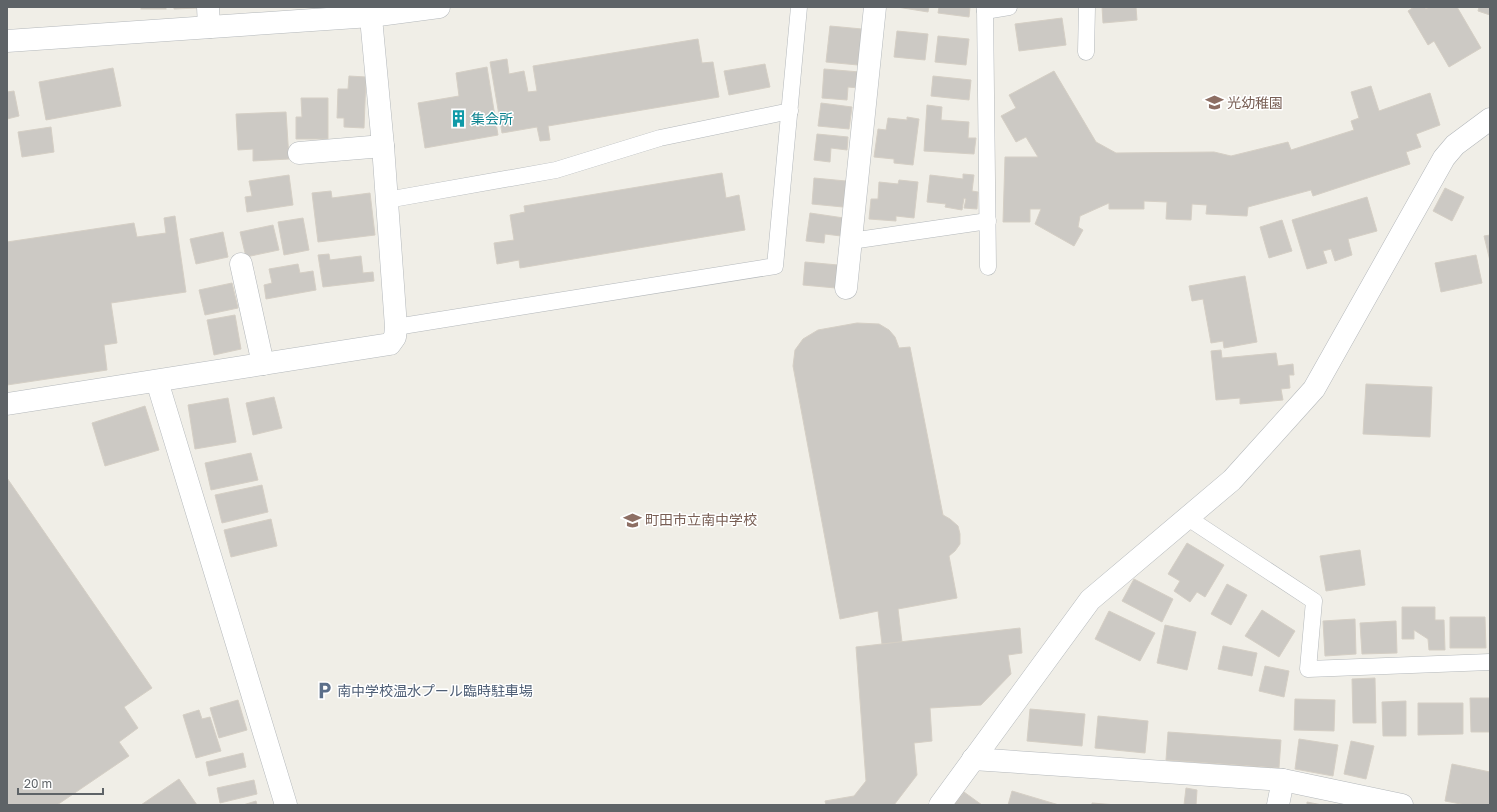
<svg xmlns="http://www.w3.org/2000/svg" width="1497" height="812" viewBox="0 0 1497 812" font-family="'Golos Text','Noto Sans JP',sans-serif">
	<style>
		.building { fill: #ccc9c4; stroke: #d5cfc5 }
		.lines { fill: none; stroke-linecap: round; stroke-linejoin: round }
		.lane-casing { stroke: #b4b8bb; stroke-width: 17 }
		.street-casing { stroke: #b4b8bb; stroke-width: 23 }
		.lane { stroke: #fff; stroke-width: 16 }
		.street { stroke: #fff; stroke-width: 22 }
		.labels { text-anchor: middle; stroke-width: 3; stroke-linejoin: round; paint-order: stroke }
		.education-label { font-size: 14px; fill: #785e54; stroke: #fff; text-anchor: start }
		.culture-label { font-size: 14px; fill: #0d838f; stroke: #fff; text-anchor: start }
		.service-label { font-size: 14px; fill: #4e5e75; stroke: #fff; text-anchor: start }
	</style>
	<rect width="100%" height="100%" fill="#f0eee7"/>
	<g class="building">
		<rect x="141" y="7" width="25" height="2"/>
		<polygon points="174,7 197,7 197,8 174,9"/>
		<polygon points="897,7 929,7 928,12"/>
		<polygon points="939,7 970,7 969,17 938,13"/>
		<polygon points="1102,7 1136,7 1137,20 1103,23"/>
		<polygon points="1414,7 1425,7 1426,9 1429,7 1457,7 1481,48 1449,67 1434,41 1428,45 1408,11"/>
		<polygon points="1479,7 1490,7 1490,15 1478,11"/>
		<polygon points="1062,18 1066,45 1019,51 1015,24"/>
		<polygon points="830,26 862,29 858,65 826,62"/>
		<polygon points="897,31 928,34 925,60 894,57"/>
		<polygon points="938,36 969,39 966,65 935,62"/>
		<polygon points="698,39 702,63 713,62 719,97 548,126 550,140 540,141 537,127 502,133 490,62 507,59 509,74 524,71 528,92 537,91 533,66"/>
		<polygon points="765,64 770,87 729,95 724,71"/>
		<polygon points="487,67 498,135 425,148 418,103 459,96 456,73"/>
		<polygon points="113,68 121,106 46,120 39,82"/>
		<polygon points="824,69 860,72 859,88 848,87 847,100 822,98"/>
		<polygon points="1054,71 1096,142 1116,153 1214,152 1231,156 1288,142 1291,150 1354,130 1351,121 1359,118 1351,92 1371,86 1379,111 1430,93 1440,125 1416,134 1421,147 1406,152 1410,164 1313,196 1311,190 1248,207 1247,216 1206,214 1207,205 1192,204 1191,220 1166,219 1167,202 1144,201 1144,209 1109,209 1109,203 1080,216 1078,227 1083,230 1074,246 1035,224 1041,209 1030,209 1030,222 1003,222 1005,157 1038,157 1026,137 1016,142 1001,116 1016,108 1009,95"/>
		<polygon points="349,76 366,77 364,128 344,127 344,118 337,118 338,89 348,89"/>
		<polygon points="933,76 971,80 969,100 931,96"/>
		<polygon points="14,91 19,116 7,119 7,92"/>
		<polygon points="301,98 328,98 328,139 296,139 296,117 302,117"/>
		<polygon points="821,103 852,107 849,129 818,126"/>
		<polygon points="927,105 942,107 941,120 969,122 968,138 976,138 974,154 924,151"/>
		<polygon points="286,112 289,159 253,161 253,149 238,150 236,114"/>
		<polygon points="907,117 919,119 913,165 894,163 894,159 874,157 878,129 886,130 888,118 907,120"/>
		<polygon points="51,127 54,152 22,157 18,132"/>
		<polygon points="817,134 848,137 847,150 831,148 830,162 814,160"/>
		<polygon points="722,173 726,198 739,195 745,230 520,268 519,260 497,264 494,243 514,240 510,215 525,212 524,206"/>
		<polygon points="963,174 974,175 972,191 978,192 977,209 964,208 966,199 964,198 962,210 945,207 946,204 927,202 930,175 963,179"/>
		<polygon points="289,175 293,205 247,212 245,197 252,196 249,181"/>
		<polygon points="814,178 846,181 843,207 812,204"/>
		<polygon points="899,180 918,182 914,218 896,216 896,221 869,219 871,199 878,199 879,182 898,184"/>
		<polygon points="1445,188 1464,197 1452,221 1433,211"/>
		<polygon points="331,191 332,198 370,193 375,235 318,242 312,193"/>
		<polygon points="1367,197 1377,231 1348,239 1352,255 1335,261 1331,249 1323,251 1327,263 1307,269 1292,220"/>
		<polygon points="810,213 844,218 841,236 825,234 824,243 806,241"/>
		<polygon points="175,216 186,292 111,303 117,343 104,345 107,370 7,385 7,242 134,223 137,237 166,233 164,218"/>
		<polygon points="303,218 309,250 284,255 278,222"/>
		<polygon points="1282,220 1292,251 1269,258 1260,227"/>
		<polygon points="273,225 279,250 246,257 240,232"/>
		<polygon points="223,232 228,257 196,264 190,239"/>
		<polygon points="1490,235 1490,261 1484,236"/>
		<polygon points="329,254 330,260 361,256 363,273 373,272 374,281 323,287 318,255"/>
		<polygon points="1476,255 1482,283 1441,292 1435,263"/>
		<polygon points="805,262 838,265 836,288 803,285"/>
		<polygon points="298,264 300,273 313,271 316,290 266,299 264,285 272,283 269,269"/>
		<polygon points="1245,276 1257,342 1224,348 1223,341 1211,343 1203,299 1192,301 1189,286"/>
		<polygon points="232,283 238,308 205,315 199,290"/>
		<polygon points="235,315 241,349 214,355 207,320"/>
		<polygon points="857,323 879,324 889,330 895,337 899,348 910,347 943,515 950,519 958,526 960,534 960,544 955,551 949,556 957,598 898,609 902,642 882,644 878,611 840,619 793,366 795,350 803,339 818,330"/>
		<polygon points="1221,350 1222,358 1276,353 1278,366 1293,364 1294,375 1289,375 1290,388 1281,389 1283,400 1240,404 1240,398 1216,400 1211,351"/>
		<polygon points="1366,384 1432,387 1430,437 1363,434"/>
		<polygon points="274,397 282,428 253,435 246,403"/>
		<polygon points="228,398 236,442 195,449 188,405"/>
		<polygon points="145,406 159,450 105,466 92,423"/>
		<polygon points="251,453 258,480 211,490 205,463"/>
		<polygon points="7,478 152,688 124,707 138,728 119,742 129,756 57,805 7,805"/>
		<polygon points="262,485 268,512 222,523 215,495"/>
		<polygon points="271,519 277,546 231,557 224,530"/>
		<polygon points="1187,543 1224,565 1205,597 1197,592 1190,602 1174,591 1180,581 1168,574"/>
		<polygon points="1360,550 1365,585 1326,591 1320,556"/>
		<polygon points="1134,579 1173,599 1162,622 1122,601"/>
		<polygon points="1227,584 1247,595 1231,625 1211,614"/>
		<polygon points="1402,607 1435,607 1435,620 1444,620 1445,650 1429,650 1428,639 1414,630 1414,639 1402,639"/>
		<polygon points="1262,610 1295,631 1279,657 1245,636"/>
		<polygon points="1109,611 1155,633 1140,661 1095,639"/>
		<polygon points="1450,617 1485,617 1486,648 1450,648"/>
		<polygon points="1355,619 1356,654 1325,656 1323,621"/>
		<polygon points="1396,621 1397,653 1362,654 1360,623"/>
		<polygon points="1165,625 1196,632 1187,670 1157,663"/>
		<polygon points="1020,628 1022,653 1008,655 1011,674 981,705 930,708 932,741 914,743 917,775 894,805 826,805 825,801 854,796 866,781 856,647"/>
		<polygon points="1223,646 1257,653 1252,676 1218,669"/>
		<polygon points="1265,666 1289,671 1284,697 1259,691"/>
		<polygon points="1375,678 1376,723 1353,723 1352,679"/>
		<polygon points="1470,698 1490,698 1490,732 1471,732"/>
		<polygon points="1295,699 1335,700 1334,731 1294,730"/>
		<polygon points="238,700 247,730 219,738 210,708"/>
		<polygon points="1406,701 1406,736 1383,736 1382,702"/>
		<polygon points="1418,703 1463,703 1463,734 1418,735"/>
		<polygon points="1030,709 1085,714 1082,746 1027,741"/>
		<polygon points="199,710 202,719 210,717 221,751 196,758 183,715"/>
		<polygon points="1098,716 1148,721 1145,753 1095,748"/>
		<polygon points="1168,732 1281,740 1279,768 1166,760"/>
		<polygon points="1299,739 1338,745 1333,776 1295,769"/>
		<polygon points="1351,741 1374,746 1366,779 1344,774"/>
		<polygon points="243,753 246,767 209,776 206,762"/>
		<polygon points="1452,764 1490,772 1490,805 1466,805 1445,801"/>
		<polygon points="179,779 197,805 141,805"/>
		<polygon points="254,780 257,794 220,803 217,788"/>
		<polygon points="1186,788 1197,790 1196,805 1184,805"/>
		<polygon points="1012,791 1059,805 1008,805"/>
		<polygon points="964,792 982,805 954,805"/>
		<polygon points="256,801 257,805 243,805"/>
		<polygon points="1307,802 1322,805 1307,805"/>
		<polygon points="1092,803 1117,805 1092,805"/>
	</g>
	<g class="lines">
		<defs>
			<g id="lane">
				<polyline points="985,7 988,267"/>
				<polyline points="985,11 1009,7"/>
				<polyline points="1086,52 1087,7"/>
				<polyline points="387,200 556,170 660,138 790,111"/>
				<polyline points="851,241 988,221"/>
				<polyline points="396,327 775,266 799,7"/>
				<polyline points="1188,518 1314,601 1308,669 1490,662"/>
			</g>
			<g id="street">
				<polyline points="208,7 209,27"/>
				<polyline points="7,41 371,16 439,7"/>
				<polyline points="299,153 383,146"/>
				<polyline points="241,264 263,364"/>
				<polyline points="846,288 875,7"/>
				<polyline points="157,381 286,805"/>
				<polyline points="7,404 390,344 395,337 396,327 383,146 370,7"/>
				<polyline points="973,759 1283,780 1402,805"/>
				<polyline points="940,805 1090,600 1232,480 1314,389 1444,158 1455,145 1490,119"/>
				<polyline points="1278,805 1283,780"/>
			</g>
		</defs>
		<use href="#lane" class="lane-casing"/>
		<use href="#street" class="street-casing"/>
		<use href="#lane" class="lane"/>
		<use href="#street" class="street"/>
	</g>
	<defs>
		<symbol id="school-bare" viewBox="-9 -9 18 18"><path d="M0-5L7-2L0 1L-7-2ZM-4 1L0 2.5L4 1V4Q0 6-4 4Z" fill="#8d6e63" stroke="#fff" stroke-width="2.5" paint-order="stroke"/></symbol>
		<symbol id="building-bare" viewBox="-9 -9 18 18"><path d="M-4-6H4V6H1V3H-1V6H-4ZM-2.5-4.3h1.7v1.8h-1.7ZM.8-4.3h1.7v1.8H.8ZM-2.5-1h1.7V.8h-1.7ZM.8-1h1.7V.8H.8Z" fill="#0f9aa8" stroke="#fff" stroke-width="2.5" paint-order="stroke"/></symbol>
		<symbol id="parking-bare" viewBox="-9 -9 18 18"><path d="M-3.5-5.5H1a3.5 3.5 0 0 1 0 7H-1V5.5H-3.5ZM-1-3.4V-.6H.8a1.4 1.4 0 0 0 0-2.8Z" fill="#5c6f8a" stroke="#fff" stroke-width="2.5" paint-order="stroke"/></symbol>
	</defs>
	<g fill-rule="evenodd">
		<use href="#school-bare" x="1202" y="90" width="25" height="25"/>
		<use href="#building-bare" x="446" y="106" width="25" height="25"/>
		<use href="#school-bare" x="620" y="508" width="25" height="25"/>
		<use href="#parking-bare" x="312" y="678" width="25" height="25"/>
	</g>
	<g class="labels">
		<g class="education-label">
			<text x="1227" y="108">光幼稚園</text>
			<text x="645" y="525">町田市立南中学校</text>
		</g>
		<g class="culture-label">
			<text x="471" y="124">集会所</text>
		</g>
		<g class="service-label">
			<text x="337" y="696">南中学校温水プール臨時駐車場</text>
		</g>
	</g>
	<rect width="1497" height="812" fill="none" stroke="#5e6367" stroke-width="16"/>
	<path d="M18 788v6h85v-6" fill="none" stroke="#5e6367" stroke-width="2"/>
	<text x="24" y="788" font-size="12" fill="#5e6367" stroke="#ffffff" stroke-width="3" paint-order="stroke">20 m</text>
</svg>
